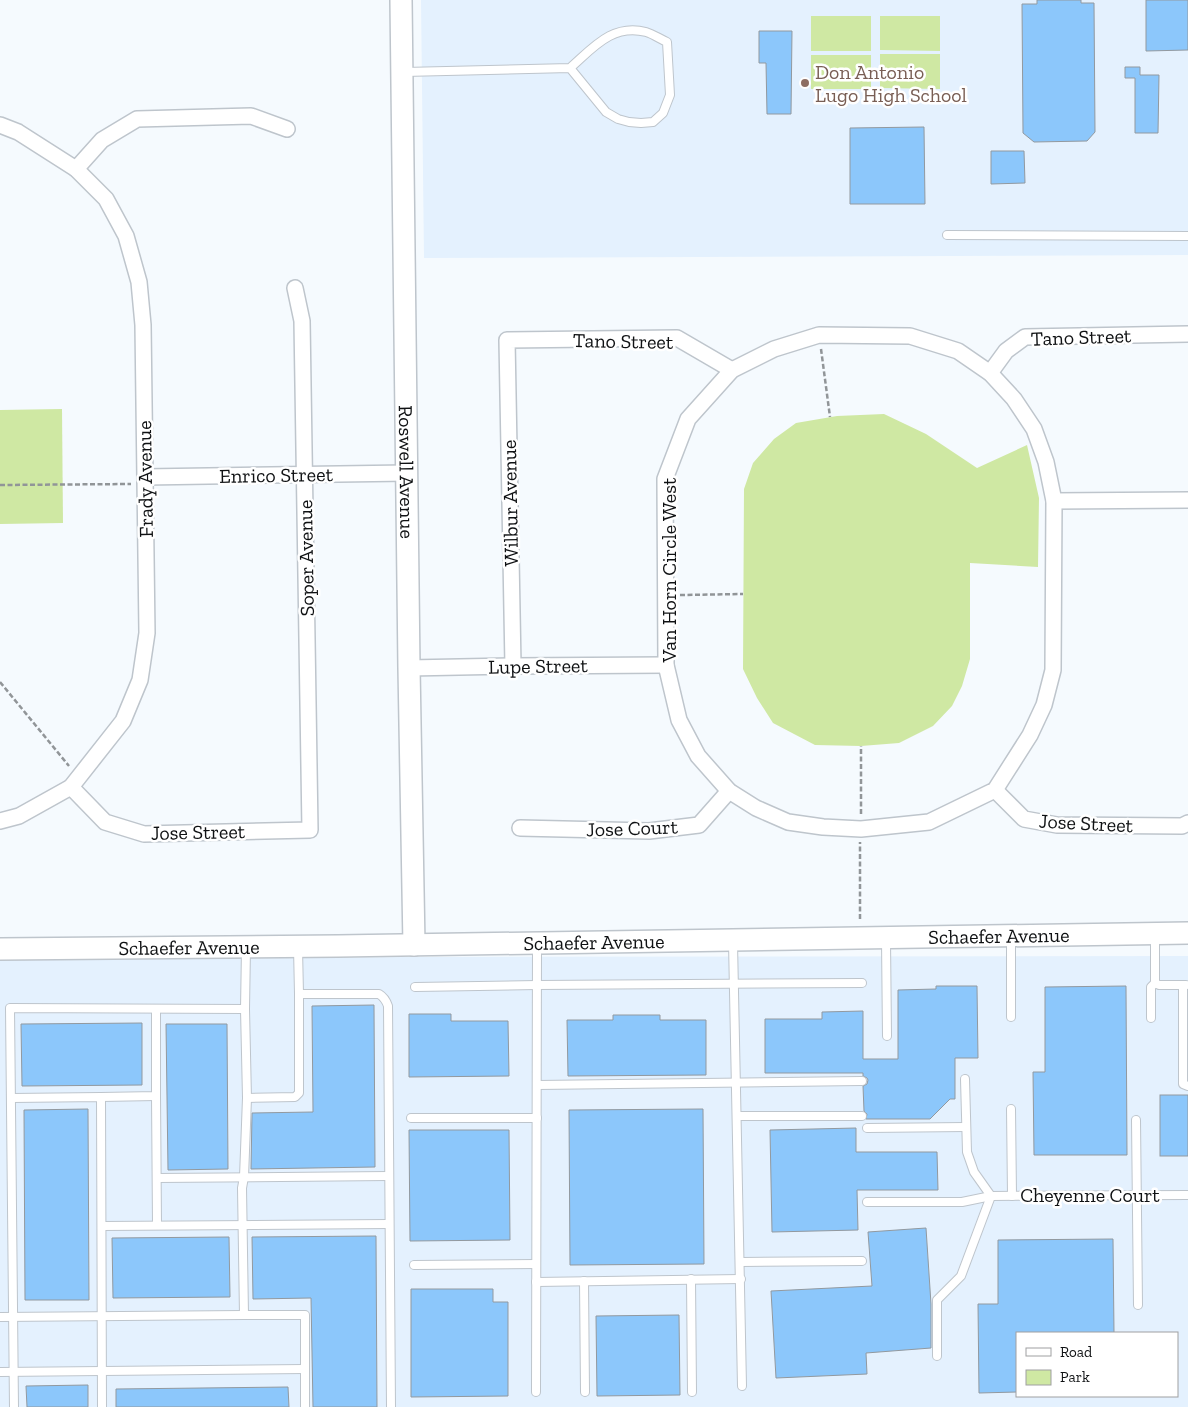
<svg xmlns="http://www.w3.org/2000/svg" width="1188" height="1407" viewBox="0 0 1188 1407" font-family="'Zilla Slab',serif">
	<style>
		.built { fill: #e4f1fe; fill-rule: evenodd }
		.green { fill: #cfe8a3 }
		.building { fill: #8cc7fb; stroke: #92999f }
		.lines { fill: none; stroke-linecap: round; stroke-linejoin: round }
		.lane-casing { stroke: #bec5cc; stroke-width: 10 }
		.street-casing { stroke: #bec5cc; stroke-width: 18 }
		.secondary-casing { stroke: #bec5cc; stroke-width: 24 }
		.path { stroke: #919598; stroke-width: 2.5; stroke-dasharray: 5 2.5; stroke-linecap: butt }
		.lane { stroke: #fff; stroke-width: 8 }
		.street { stroke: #fff; stroke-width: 15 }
		.secondary { stroke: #fff; stroke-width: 21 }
		.education-dot { fill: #8d6e63; stroke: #fff; stroke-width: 2 }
		.labels { text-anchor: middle; stroke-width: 5; stroke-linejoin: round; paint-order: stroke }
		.education-label { font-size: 20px; fill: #785e54; stroke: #fff; text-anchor: start }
		.street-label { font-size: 20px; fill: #0f1113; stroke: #fff }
	</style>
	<rect width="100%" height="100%" fill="#f5fafe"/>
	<g class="built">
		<polygon points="421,0 1188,0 1188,255 424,258"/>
		<path d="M1188,956v451h-1188v-447l407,-3zM1017,1333h160v63h-160z"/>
	</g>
	<g class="green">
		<rect x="811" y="16" width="60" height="35"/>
		<polygon points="880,16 940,16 940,51 880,50"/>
		<polygon points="880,54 940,54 940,89 880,88"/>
		<rect x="811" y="55" width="60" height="34"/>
		<polygon points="62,409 63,523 0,524 0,410"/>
		<polygon points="884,414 926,434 977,468 1027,445 1039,498 1038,567 970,563 970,659 962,686 952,706 933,726 899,743 861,746 815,745 773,723 757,698 743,669 744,489 753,463 774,439 796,423 837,416"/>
	</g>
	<g class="building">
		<polygon points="1037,0 1081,0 1081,3 1094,3 1095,132 1087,141 1034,142 1023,133 1022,4 1037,4"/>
		<polygon points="1146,0 1188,0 1188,50 1146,51"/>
		<polygon points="759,31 792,31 791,114 767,114 766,63 759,63"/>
		<polygon points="1125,67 1140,67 1140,75 1159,75 1158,133 1135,133 1135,78 1125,78"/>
		<polygon points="924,127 925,204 850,204 850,128"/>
		<polygon points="991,151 1024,151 1025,183 991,184"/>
		<polygon points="936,986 977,986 978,1058 955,1058 955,1099 950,1099 930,1119 866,1119 867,1114 864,1111 863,1086 867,1084 868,1080 867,1078 863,1076 863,1073 765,1073 765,1019 822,1019 822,1012 863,1011 863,1059 898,1059 898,990 936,989"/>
		<polygon points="1126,986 1127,1155 1034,1155 1033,1072 1045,1072 1045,987"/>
		<polygon points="374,1005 375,1167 251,1169 252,1113 313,1112 312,1006"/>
		<polygon points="409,1014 451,1014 451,1021 508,1021 509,1076 409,1077"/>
		<polygon points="613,1015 660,1015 660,1020 706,1020 706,1075 568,1076 567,1020 613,1020"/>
		<polygon points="142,1023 142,1085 22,1086 21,1024"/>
		<polygon points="166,1024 227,1024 228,1169 168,1170"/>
		<rect x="1160" y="1095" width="28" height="61"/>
		<polygon points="88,1109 89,1300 25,1300 24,1110"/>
		<polygon points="703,1109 704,1264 570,1265 569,1110"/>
		<polygon points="856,1128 856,1152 937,1152 938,1190 857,1190 858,1230 772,1232 770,1130"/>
		<polygon points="409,1130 509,1130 510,1240 410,1241"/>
		<polygon points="926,1228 931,1304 931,1348 866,1353 867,1374 776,1378 771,1291 872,1286 868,1232"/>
		<polygon points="376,1236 377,1407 313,1407 311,1298 253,1299 252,1237"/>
		<polygon points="229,1237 230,1297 113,1298 112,1238"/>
		<polygon points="1113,1239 1114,1333 1017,1333 1017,1392 979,1393 978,1304 998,1304 998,1240"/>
		<polygon points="411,1289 493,1289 493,1302 508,1302 508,1396 411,1397"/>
		<polygon points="679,1315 680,1395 597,1396 596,1316"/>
		<polygon points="88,1385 88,1407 27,1407 26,1386"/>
		<polygon points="288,1387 289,1407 116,1407 116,1389"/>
	</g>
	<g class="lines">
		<defs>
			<g id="lane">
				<path d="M404,72l166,-4 36,44 12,7 11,3 12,1 12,-1 10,-9 7,-18 -3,-53c-7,-3 -14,-8 -21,-10 -34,-9 -54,17 -76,36"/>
				<polyline points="947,235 1188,236"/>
				<polyline points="1155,934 1155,983 1159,985 1186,985"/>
				<polyline points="1011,938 1011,1017"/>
				<polyline points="886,940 887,1036"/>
				<polyline points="733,942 742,1386"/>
				<polyline points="246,948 245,1009 247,1098 244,1177 242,1188 244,1315 305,1315 305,1407"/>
				<path d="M298,948l1,46h80c5,3 7,6 9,12l3,401"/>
				<polyline points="1183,985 1183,1084 1188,1086"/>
				<polyline points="415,987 537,985 862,983"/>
				<polyline points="1151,1018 1151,987 1155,983"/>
				<polyline points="965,1079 967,1152 974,1172 991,1196"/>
				<polyline points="537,1085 862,1081"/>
				<polyline points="156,1096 157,1225"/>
				<polyline points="101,1097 156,1096 156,1010"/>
				<polyline points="12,1098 101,1097 102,1407"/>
				<polyline points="247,1098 295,1097 299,1093 299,994"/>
				<polyline points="1011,1109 1012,1196"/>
				<polyline points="737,1116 862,1116"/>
				<polyline points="411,1118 537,1118"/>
				<polyline points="1136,1120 1138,1305"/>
				<polyline points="867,1128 966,1127"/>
				<polyline points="157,1178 389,1176"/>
				<polyline points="867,1202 962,1202 991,1196 1188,1195"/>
				<polyline points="102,1226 389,1224"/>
				<polyline points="741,1262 862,1261"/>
				<polyline points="414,1265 536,1264"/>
				<polyline points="691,1279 692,1392"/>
				<polyline points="584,1281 585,1392"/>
				<polyline points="536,1282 741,1279"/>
				<polyline points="0,1317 244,1315"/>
				<polyline points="937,1356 937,1300 961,1276 991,1196"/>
				<polyline points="0,1372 305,1369"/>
				<polyline points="536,1392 537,945"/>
				<polyline points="14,1407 10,1008 245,1009"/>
			</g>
			<g id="street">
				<polyline points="0,125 18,132 76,169 106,199 126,236 139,282 143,325 147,633 140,680 123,721 71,787 19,816 0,821"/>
				<polyline points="76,169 102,140 137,119 251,116 287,129"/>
				<polygon points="819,335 910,336 958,351 990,373 1014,399 1034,429 1046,462 1054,501 1053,670 1044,705 1030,735 995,790 929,822 861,829 823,827 788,822 756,808 729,791 698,756 679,720 666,665 665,479 688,419 732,370 774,349"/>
				<polyline points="990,373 1006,351 1025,337 1188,334"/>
				<polyline points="145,477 407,473"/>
				<polyline points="1054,501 1188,500"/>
				<polyline points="513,666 507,340 677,338 732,370"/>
				<polyline points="409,668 513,666 666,665"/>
				<polyline points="71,787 105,822 144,834 310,830 302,321 295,288"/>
				<polyline points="995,790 1024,819 1057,825 1182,826 1188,823"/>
				<polyline points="520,828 649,831 699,825 729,791"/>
			</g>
			<g id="secondary">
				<path id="s1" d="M401,0l8,668 5,277"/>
				<path id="s2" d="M0,949l338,-3 850,-13"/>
			</g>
		</defs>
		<use href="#lane" class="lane-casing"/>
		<use href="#street" class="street-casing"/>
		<use href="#secondary" class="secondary-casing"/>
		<g class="path">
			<polyline points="821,349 830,417"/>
			<polyline points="0,485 131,484"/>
			<polyline points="680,595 743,594"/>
			<polyline points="0,682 69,766"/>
			<polyline points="861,814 861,746"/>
			<polyline points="860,919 860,842"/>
		</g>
		<use href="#lane" class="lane"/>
		<use href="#street" class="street"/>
		<use href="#secondary" class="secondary"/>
	</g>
	<circle class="education-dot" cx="805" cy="83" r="5"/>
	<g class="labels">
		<g class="education-label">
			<text x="815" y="79">Don Antonio<tspan x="815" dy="23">Lugo High School</tspan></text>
		</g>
		<g class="street-label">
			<text transform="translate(1081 337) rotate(-2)" y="7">Tano Street</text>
			<text transform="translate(623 341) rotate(1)" y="7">Tano Street</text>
			<text dy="7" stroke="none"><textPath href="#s1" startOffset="472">Roswell Avenue</textPath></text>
			<text transform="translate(276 475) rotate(-1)" y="7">Enrico Street</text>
			<text transform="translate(145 479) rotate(-91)" y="7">Frady Avenue</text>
			<text transform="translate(510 503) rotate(-91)" y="7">Wilbur Avenue</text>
			<text transform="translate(306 558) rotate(-91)" y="7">Soper Avenue</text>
			<text transform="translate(669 570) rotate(-90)" y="7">Van Horn Circle West</text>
			<text transform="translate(538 666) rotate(-1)" y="7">Lupe Street</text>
			<text transform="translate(1086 823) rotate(3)" y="7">Jose Street</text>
			<text transform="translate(632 828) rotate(-2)" y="7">Jose Court</text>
			<text transform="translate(198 832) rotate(-1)" y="7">Jose Street</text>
			<text dy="7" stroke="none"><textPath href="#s2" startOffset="999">Schaefer Avenue</textPath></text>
			<text dy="7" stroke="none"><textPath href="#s2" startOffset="594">Schaefer Avenue</textPath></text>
			<text dy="7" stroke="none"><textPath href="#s2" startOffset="189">Schaefer Avenue</textPath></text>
			<text x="1090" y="1202">Cheyenne Court</text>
		</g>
	</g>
	<rect x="1016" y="1332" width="162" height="65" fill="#ffffff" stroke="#9fa0a1"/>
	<rect x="1026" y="1348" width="25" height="8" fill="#ffffff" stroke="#9fa0a1"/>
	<text x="1060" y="1357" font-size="15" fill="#0f1113">Road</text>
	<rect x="1026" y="1370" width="25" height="15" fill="#cfe8a3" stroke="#9fa0a1"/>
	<text x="1060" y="1382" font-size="15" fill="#0f1113">Park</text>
</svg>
